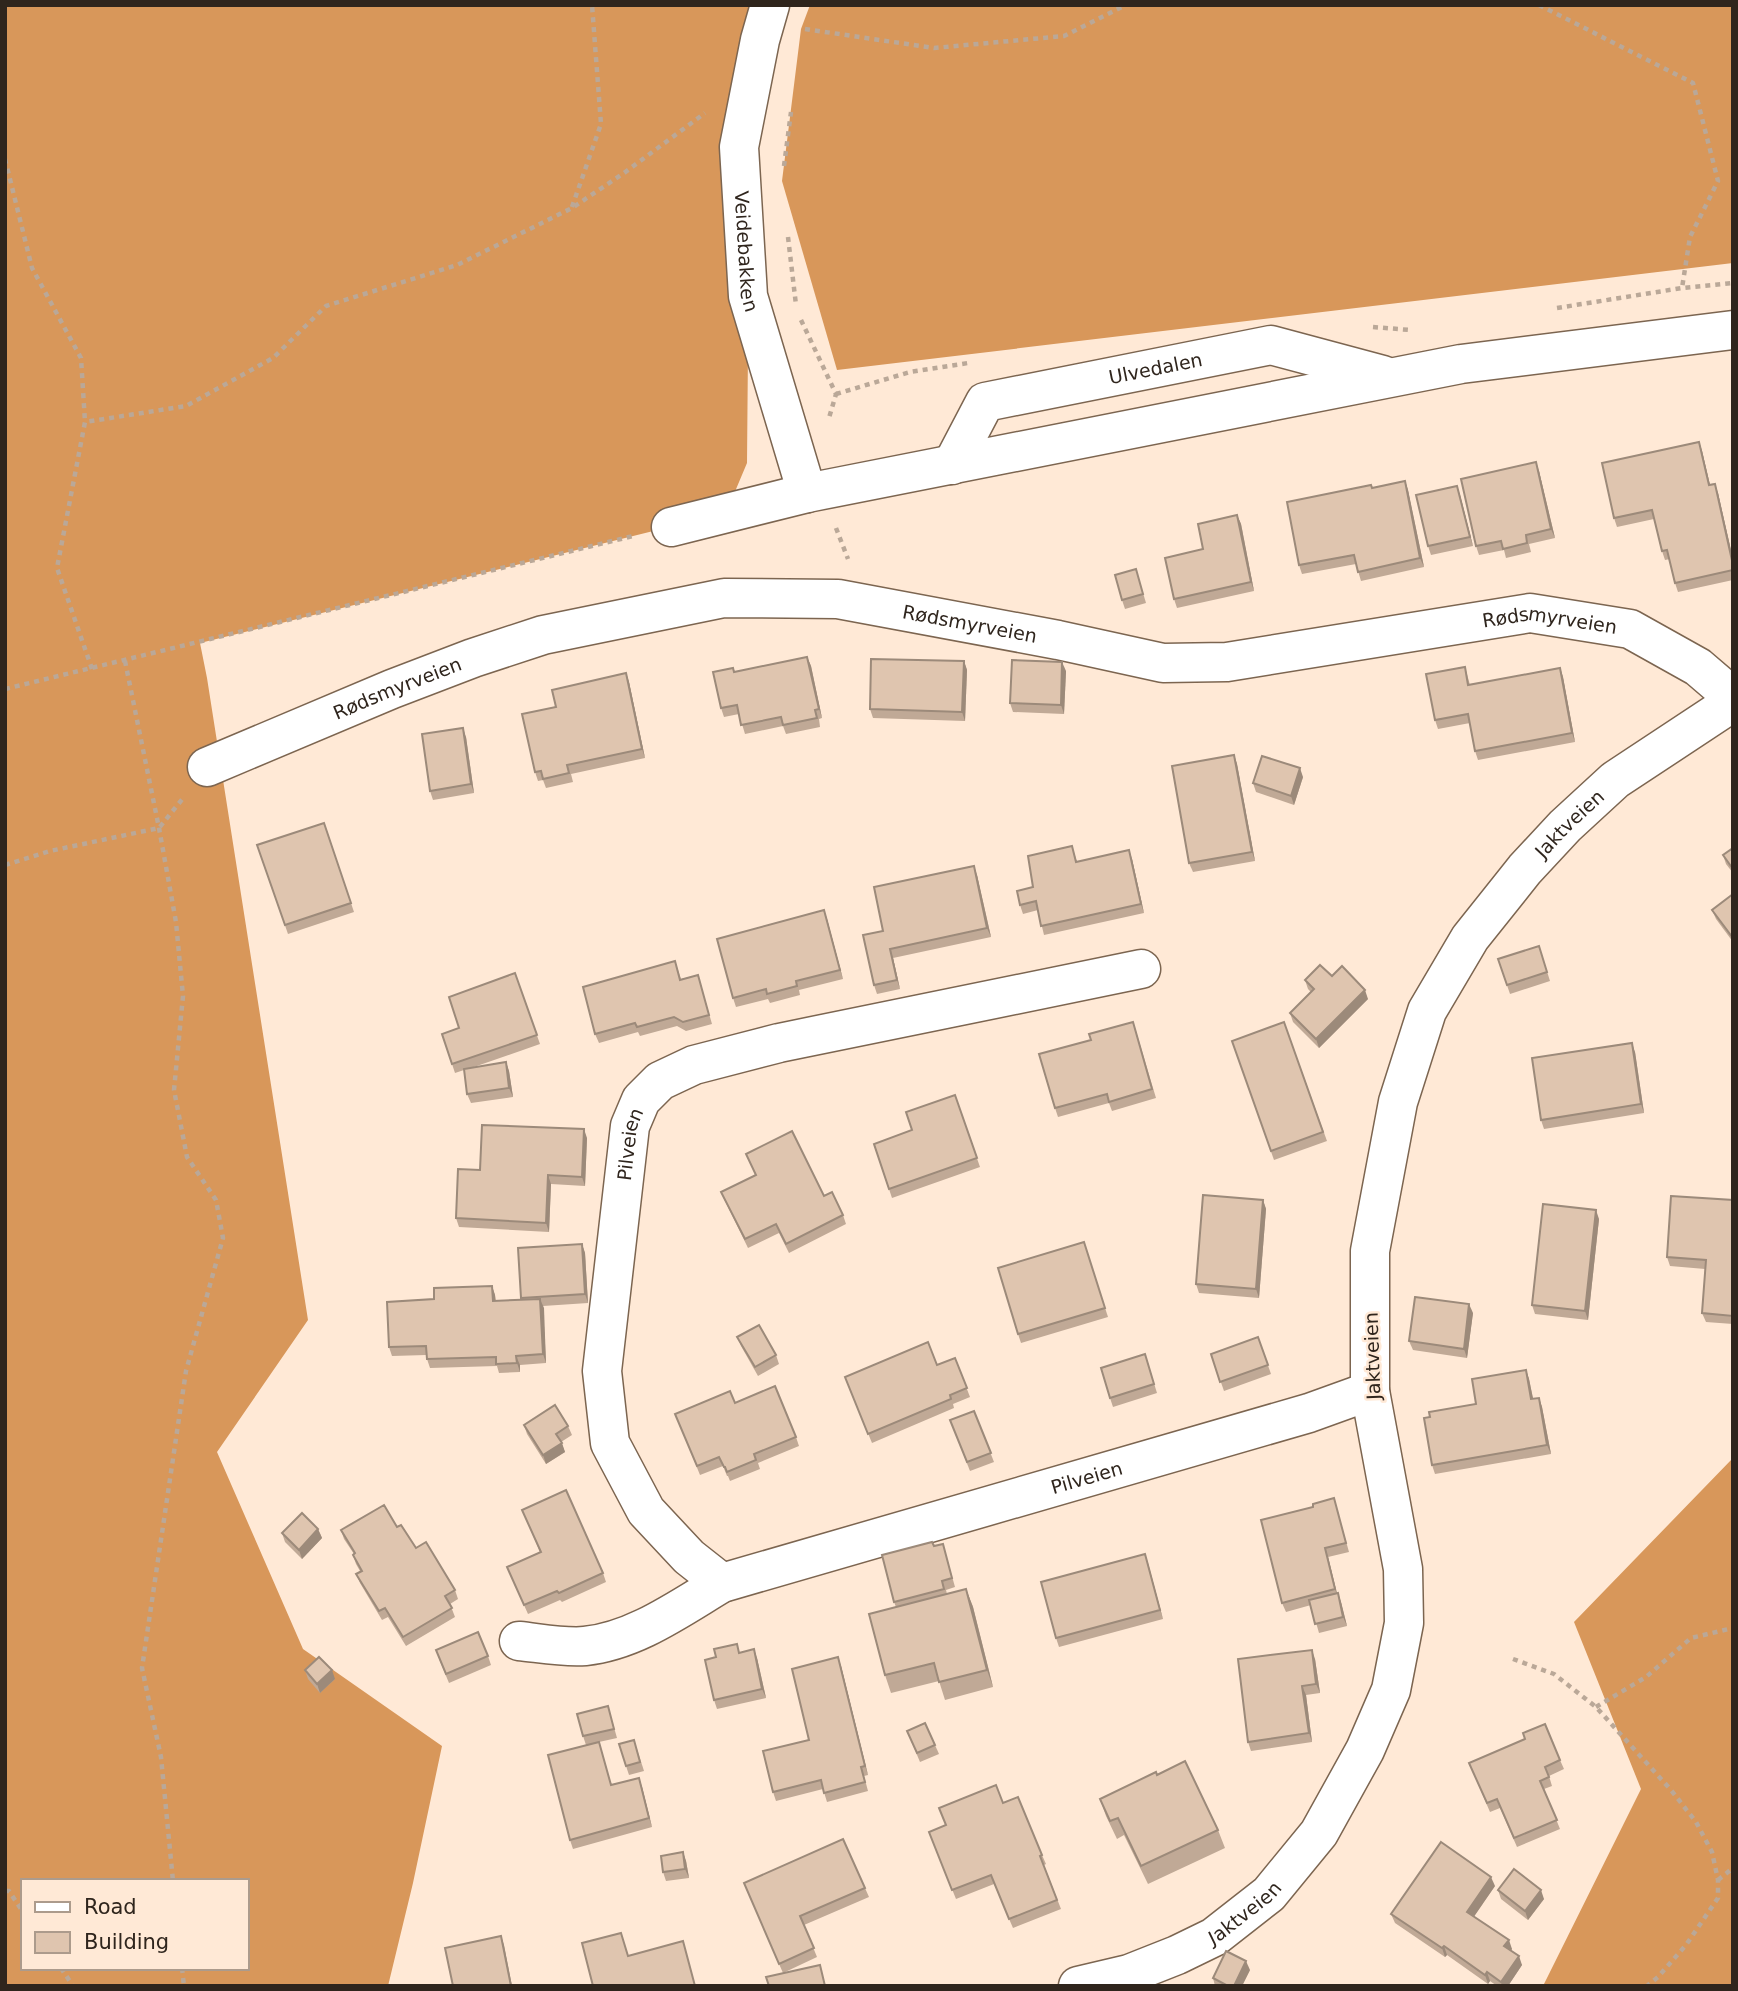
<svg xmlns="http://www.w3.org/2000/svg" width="1738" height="1991" viewBox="0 0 1738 1991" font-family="'DejaVu Sans',sans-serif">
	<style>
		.forest { fill: #d8975a; fill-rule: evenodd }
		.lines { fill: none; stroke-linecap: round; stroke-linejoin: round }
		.minor-casing { stroke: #7c6550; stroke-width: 41 }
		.path { stroke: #baa898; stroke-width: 4.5; stroke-dasharray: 5 5; stroke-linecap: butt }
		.minor { stroke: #fff; stroke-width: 38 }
		.wall { fill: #c0a996 }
		.shaded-wall { fill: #9c8a7a }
		.building { fill: #dfc5af; stroke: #9c8a7a; stroke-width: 2 }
		.labels { text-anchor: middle; stroke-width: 5; stroke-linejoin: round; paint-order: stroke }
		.street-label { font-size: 19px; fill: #2f251d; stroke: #ffe9d6 }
	</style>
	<rect width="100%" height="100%" fill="#ffe9d6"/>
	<g class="forest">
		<path d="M5,5h746l-4,458 -21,50 -526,130 7,35 101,642 -91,132 86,197 139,97 -29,137 -25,103h-383zM23,1881h224v87h-224z"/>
		<polygon points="810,5 1733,5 1733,263 837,370 782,181 801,29"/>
		<polygon points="1733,1458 1733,1986 1543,1986 1641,1789 1574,1622"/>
	</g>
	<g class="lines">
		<defs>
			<g id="minor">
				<path id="s1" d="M770,5l-10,35 -21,107 9,149 59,197"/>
				<path id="s2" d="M952,465l33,-63 286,-57 112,30"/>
				<polyline points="671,527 807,493 1461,364 1733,330"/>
				<path id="s3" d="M207,767l185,-78 81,-31 70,-23 181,-37 114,1 220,41 105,23 64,-1 303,-49 100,16 68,38 35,30"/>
				<path id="s4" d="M722,1583l-33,-26 -43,-46 -36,-68 -8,-72 28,-245 11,-26 19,-19 34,-16 85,-22 362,-74"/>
				<path id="s5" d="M519,1641c20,2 46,7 66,5 50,-5 95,-38 137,-63l587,-170 61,-22"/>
				<path id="s6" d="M1078,1986l51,-12 48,-19 37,-18 55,-43 50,-61 46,-83 26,-60 13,-67 -1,-54 -33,-178v-140l28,-149 29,-91 43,-73 55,-69 40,-43 50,-46 118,-78"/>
			</g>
		</defs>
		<use href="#minor" class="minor-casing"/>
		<g class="path">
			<polyline points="1539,5 1693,83 1718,181 1690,237 1682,288"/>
			<polyline points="805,29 934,48 1064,36 1126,5"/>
			<polyline points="5,159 32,268 81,358 85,422"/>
			<polyline points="784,166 791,112"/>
			<polyline points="572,207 601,124 592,5"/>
			<polyline points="788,237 796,305"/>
			<polyline points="1557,308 1682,288 1733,283"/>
			<polyline points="801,320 836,394 829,418"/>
			<polyline points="1373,327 1410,330"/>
			<polyline points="836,394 910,372 968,363"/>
			<polyline points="836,528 848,559"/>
			<polyline points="125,661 159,828 176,922 183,996 174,1090 187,1157 216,1200 223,1238 186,1371 142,1668 161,1757 173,1881"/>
			<polyline points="92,669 57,568 85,422 186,406 273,358 326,306 457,265 572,208 624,173 705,113"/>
			<polyline points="5,689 633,536"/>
			<polyline points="5,865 50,851 159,828 184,797"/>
			<polyline points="1513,1659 1554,1674 1596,1707 1671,1790 1696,1822 1712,1852 1718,1880 1718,1898 1686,1945 1658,1977 1647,1986"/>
			<polyline points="1596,1707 1646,1677 1691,1638 1733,1628"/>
			<polyline points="1718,1880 1733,1868"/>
			<polyline points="5,1891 9,1891 23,1912"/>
			<polyline points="61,1968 73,1986"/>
			<polyline points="182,1968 184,1986"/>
		</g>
		<use href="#minor" class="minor"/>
	</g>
	<g class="wall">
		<polygon points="1699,442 1702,451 1710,485 1718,493 1733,559 1733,580 1678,592 1675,583 1670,559 1665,560 1662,551 1654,519 1617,527 1614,518"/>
		<polygon points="1539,471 1555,538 1529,544 1531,552 1506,558 1504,550 1479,555 1476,546"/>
		<polygon points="1405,481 1408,490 1424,567 1361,581 1356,564 1302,574 1299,565 1372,488"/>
		<polygon points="1460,495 1473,546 1431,555 1428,546"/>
		<polygon points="1237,515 1241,524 1254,591 1177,608 1174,599 1203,549"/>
		<polygon points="1136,569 1146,603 1125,609 1122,600"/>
		<polygon points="807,657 811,666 822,718 819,719 820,727 786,734 783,726 745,734 739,714 724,717 721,708 734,672"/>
		<polygon points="964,661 967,670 965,721 873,718 870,709"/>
		<polygon points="1465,667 1470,685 1560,668 1563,677 1575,742 1478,760 1475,751 1470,723 1438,729 1435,720"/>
		<polygon points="1066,671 1064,714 1013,712 1010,703"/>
		<polygon points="626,673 629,682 645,758 571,774 573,782 546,788 543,780 538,781 535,772 556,707"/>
		<polygon points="466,737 474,793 433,800 430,791"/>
		<polygon points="1234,755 1237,764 1255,861 1193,872 1189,863"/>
		<polygon points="1303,777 1294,805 1256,792 1253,783"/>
		<polygon points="324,823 354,912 288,934 257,845"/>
		<polygon points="1072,846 1077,862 1132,859 1144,913 1044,935 1038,910 1023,914 1020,905 1033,887"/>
		<polygon points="1733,848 1733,873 1726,864 1723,855"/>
		<polygon points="977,875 991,937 893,958 900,989 877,994 874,985 883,931"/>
		<polygon points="1733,894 1733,942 1716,919 1712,910"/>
		<polygon points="827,919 843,979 799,990 800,995 770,1003 768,999 736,1007 733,998"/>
		<polygon points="1539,946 1550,981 1510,994 1498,959"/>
		<polygon points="675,961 681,979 698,975 712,1024 686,1031 677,1026 640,1036 638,1032 599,1043 595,1034"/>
		<polygon points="515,973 540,1044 471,1068 506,1062 509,1071 513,1097 471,1103 467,1094 464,1070 455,1073 442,1034 459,1028"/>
		<polygon points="1305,980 1368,999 1319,1048 1293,1022 1290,1013 1311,992 1308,989"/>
		<polygon points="1284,1022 1327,1141 1274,1160 1232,1041"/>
		<polygon points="1136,1031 1156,1098 1112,1111 1109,1103 1058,1117 1055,1108 1091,1040"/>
		<polygon points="1635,1052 1644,1113 1544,1129 1541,1120"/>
		<polygon points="955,1095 980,1167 892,1198 874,1144 912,1130"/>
		<polygon points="587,1138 585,1186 551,1184 549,1232 459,1227 456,1218 480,1170"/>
		<polygon points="746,1154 824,1196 843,1215 846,1224 789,1253 779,1233 748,1248 725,1201 721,1192 756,1176"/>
		<polygon points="1263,1200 1266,1209 1259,1298 1199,1293 1196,1284"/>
		<polygon points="1733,1200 1733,1324 1706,1322 1702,1313 1705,1269 1670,1266 1667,1257"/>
		<polygon points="1599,1219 1588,1320 1535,1314 1532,1305"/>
		<polygon points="1084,1242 1108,1317 1021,1343 1018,1334"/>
		<polygon points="582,1244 585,1253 588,1303 543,1306 546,1363 520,1365 520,1372 499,1373 497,1366 430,1368 427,1359 426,1355 392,1356 389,1347 434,1299 492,1286 495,1295 496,1301 521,1300 521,1298"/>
		<polygon points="1473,1313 1467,1358 1413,1350 1409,1341"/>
		<polygon points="737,1337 776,1355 779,1364 758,1376 741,1346"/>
		<polygon points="1258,1337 1271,1374 1224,1391 1211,1354"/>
		<polygon points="1145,1354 1157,1393 1113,1407 1110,1398"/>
		<polygon points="955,1358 970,1397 953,1404 954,1408 872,1443 845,1377 937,1365"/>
		<polygon points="1526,1370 1529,1379 1533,1399 1539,1398 1542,1407 1551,1454 1435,1474 1432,1465 1430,1417 1476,1404"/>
		<polygon points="735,1403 796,1437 799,1446 758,1463 760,1469 730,1481 728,1476 727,1476 723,1466 700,1475 679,1423"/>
		<polygon points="974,1411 994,1462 970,1471 950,1420"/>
		<polygon points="524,1425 568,1426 572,1435 561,1442 565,1452 546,1464 527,1434"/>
		<polygon points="1334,1498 1349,1552 1328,1557 1337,1593 1341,1602 1347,1626 1319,1633 1311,1605 1286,1612 1282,1603 1313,1507"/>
		<polygon points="522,1510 603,1573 606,1582 562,1602 560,1600 528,1614 507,1567 540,1552"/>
		<polygon points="397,1527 416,1548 455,1590 458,1599 450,1604 455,1617 406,1646 388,1617 382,1620 360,1583 356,1574 360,1571 356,1564 353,1555 354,1554 344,1539 341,1530"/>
		<polygon points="318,1529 322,1538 302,1559 285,1542 282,1533"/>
		<polygon points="943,1544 955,1587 946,1590 947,1594 966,1589 973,1607 993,1687 945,1700 939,1681 891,1693 885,1675 896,1607 894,1602 934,1546"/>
		<polygon points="1145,1554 1163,1619 1059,1647 1056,1638"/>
		<polygon points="741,1652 757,1658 766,1698 717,1709 714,1700 716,1657"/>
		<polygon points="488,1656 491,1665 449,1683 439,1659"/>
		<polygon points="1315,1659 1320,1693 1306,1695 1312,1742 1251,1751 1248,1742"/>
		<polygon points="841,1666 868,1775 864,1776 868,1791 827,1802 823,1789 776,1801 773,1792 809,1740"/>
		<polygon points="305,1670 335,1679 320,1693 308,1679"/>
		<polygon points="608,1706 617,1738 599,1742 611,1785 642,1787 652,1827 573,1849 570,1840 586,1745 583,1736"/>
		<polygon points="907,1731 935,1745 939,1754 920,1762"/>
		<polygon points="637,1749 644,1771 629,1775 626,1766"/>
		<polygon points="1560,1760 1564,1769 1549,1776 1552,1786 1544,1789 1560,1829 1517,1847 1500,1808 1490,1812 1469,1763"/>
		<polygon points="1157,1775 1218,1830 1225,1848 1148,1884 1124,1835 1117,1839 1106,1816 1100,1799"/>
		<polygon points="1003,1803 1042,1855 1046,1864 1044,1865 1061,1909 1013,1928 994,1884 956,1899 929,1832"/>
		<polygon points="683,1852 686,1861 689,1878 666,1881 663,1872"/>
		<polygon points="744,1883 865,1888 869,1897 804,1925 817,1957 783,1973"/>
		<polygon points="1495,1886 1474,1916 1512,1949 1511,1951 1522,1965 1508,1986 1497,1986 1490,1981 1488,1984 1447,1955 1445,1957 1395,1923 1391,1914"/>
		<polygon points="1498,1890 1544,1899 1528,1920 1501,1899"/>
		<polygon points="1250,1970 1242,1986 1215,1986 1213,1978"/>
	</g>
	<g class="shaded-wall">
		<polygon points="1699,442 1702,451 1712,494 1709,485"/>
		<polygon points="1536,462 1539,471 1555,538 1551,529"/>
		<polygon points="1405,481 1408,490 1424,567 1420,558"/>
		<polygon points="1715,484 1718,493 1733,559 1733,565"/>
		<polygon points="1457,486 1460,495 1473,546 1470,537"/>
		<polygon points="1237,515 1241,524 1254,591 1251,582"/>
		<polygon points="807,657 811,666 822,718 819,709"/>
		<polygon points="964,661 967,670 965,721 962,712"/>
		<polygon points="1062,662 1066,671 1064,714 1061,705"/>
		<polygon points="1560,668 1563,677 1575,742 1572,733"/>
		<polygon points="626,673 629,682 645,758 642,749"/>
		<polygon points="463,728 466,737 474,793 471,784"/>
		<polygon points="1234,755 1237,764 1255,861 1252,852"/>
		<polygon points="1300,768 1303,777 1294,805 1291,796"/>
		<polygon points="1129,850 1132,859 1144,913 1141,904"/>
		<polygon points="974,866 977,875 991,937 987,928"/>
		<polygon points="824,910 827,919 843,979 840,970"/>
		<polygon points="890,949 893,958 900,989 897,980"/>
		<polygon points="1365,990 1368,999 1319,1048 1316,1039"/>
		<polygon points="1632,1043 1635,1052 1644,1113 1641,1104"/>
		<polygon points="506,1062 509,1071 513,1097 509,1088"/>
		<polygon points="584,1129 587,1138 585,1186 582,1177"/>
		<polygon points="548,1175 551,1184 549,1232 546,1223"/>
		<polygon points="1263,1200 1266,1209 1259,1298 1256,1289"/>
		<polygon points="1596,1210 1599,1219 1588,1320 1585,1311"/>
		<polygon points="582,1244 585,1253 588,1303 585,1294"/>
		<polygon points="492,1286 495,1295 496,1310 493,1301"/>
		<polygon points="540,1299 544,1308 546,1363 543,1354"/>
		<polygon points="1469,1304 1473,1313 1467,1358 1464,1349"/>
		<polygon points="516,1356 520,1365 520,1372 517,1363"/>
		<polygon points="1526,1370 1529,1379 1535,1408 1531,1399"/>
		<polygon points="1539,1398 1542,1407 1551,1454 1547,1445"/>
		<polygon points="562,1443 565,1452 546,1464 543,1455"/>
		<polygon points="318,1529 322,1538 302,1559 299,1550"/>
		<polygon points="1325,1548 1328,1557 1338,1598 1335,1589"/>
		<polygon points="1145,1554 1148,1563 1163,1619 1160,1610"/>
		<polygon points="966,1589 973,1607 993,1687 987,1670"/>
		<polygon points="1338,1593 1341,1602 1347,1626 1343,1617"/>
		<polygon points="754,1649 757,1658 766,1698 762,1689"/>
		<polygon points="1312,1650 1315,1659 1320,1693 1316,1684"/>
		<polygon points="838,1657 841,1666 868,1775 865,1766"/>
		<polygon points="332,1670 335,1679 320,1693 317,1684"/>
		<polygon points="1302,1686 1306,1695 1312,1742 1309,1733"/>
		<polygon points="639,1778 642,1787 652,1827 649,1818"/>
		<polygon points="683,1852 686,1861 689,1878 685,1869"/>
		<polygon points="1491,1877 1495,1886 1471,1921 1467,1912"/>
		<polygon points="1541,1890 1544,1899 1528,1920 1525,1911"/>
		<polygon points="501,1936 504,1945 512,1986 511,1986"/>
		<polygon points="1509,1940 1512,1949 1507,1955 1504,1946"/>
		<polygon points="1444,1946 1447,1955 1445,1957 1442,1948"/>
		<polygon points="1519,1956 1522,1965 1508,1986 1502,1986 1501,1982"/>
		<polygon points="1246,1961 1250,1970 1242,1986 1234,1986"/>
		<polygon points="1487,1972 1490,1981 1488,1984 1485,1975"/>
	</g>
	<g class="building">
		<polygon points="1699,442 1709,485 1715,484 1733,565 1733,570 1675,583 1667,550 1662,551 1652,510 1614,518 1602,463"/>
		<polygon points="1536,462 1551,529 1526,535 1527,543 1503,549 1501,541 1476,546 1461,479"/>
		<polygon points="1405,481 1420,558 1358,572 1354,555 1299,565 1287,502 1371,485 1372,488"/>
		<polygon points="1457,486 1470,537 1428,546 1416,495"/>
		<polygon points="1237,515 1251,582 1174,599 1165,558 1203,549 1198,524"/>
		<polygon points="1136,569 1143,594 1122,600 1115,575"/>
		<polygon points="807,657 819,709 815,710 817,718 783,725 781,717 741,725 737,705 721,708 713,672 733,668 734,672"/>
		<polygon points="871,659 964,661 962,712 870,709"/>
		<polygon points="1012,660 1062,662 1061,705 1010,703"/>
		<polygon points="1465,667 1468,685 1560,668 1572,733 1475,751 1468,714 1435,720 1426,674"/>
		<polygon points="626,673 642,749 567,765 569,773 543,779 541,771 535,772 522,714 556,707 552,690"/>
		<polygon points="463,728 471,784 430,791 422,734"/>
		<polygon points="1234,755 1252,852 1189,863 1172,766"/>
		<polygon points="1262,756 1300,768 1291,796 1253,783"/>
		<polygon points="324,823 351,903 285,925 257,845"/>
		<polygon points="1072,846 1076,862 1129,850 1141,904 1041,926 1036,901 1020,905 1017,891 1033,887 1028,856"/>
		<polygon points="1733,848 1733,869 1723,855"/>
		<polygon points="974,866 987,928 890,949 897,980 874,985 863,935 883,931 874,887"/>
		<polygon points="1733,894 1733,938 1712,910"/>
		<polygon points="824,910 840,970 796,981 797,986 767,994 766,989 733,998 717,939"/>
		<polygon points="1539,946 1547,972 1507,985 1498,959"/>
		<polygon points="675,961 680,980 698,975 709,1015 683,1022 674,1017 637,1027 635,1023 595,1034 583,987"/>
		<polygon points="1320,965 1332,976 1342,966 1365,990 1316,1039 1290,1013 1314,989 1305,980"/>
		<polygon points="515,973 537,1035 452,1064 442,1034 459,1028 449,997"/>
		<polygon points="1133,1022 1152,1089 1109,1102 1107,1094 1055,1108 1039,1054 1091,1040 1089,1034"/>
		<polygon points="1284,1022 1323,1132 1271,1151 1232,1041"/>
		<polygon points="1632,1043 1641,1104 1541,1120 1532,1058"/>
		<polygon points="506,1062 509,1088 467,1094 464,1069"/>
		<polygon points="955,1095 977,1158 889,1189 874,1144 912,1130 906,1112"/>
		<polygon points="482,1125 584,1129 582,1177 548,1175 546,1223 456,1218 458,1169 480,1170"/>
		<polygon points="792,1131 824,1196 832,1192 843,1215 786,1244 776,1224 745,1239 721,1192 756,1175 746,1154"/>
		<polygon points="1203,1195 1263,1200 1256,1289 1196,1284"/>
		<polygon points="1671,1196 1733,1200 1733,1316 1702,1313 1706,1260 1667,1257"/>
		<polygon points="1543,1204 1596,1210 1585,1311 1532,1305"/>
		<polygon points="1084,1242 1105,1308 1018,1334 998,1268"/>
		<polygon points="582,1244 585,1294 521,1298 518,1248"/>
		<polygon points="492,1286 493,1301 540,1299 543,1354 516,1356 517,1363 496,1364 496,1357 427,1359 426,1346 389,1347 387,1302 434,1299 434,1288"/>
		<polygon points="1415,1297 1469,1304 1464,1349 1409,1341"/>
		<polygon points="759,1325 776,1355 755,1367 737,1337"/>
		<polygon points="1258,1337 1268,1365 1220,1382 1211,1354"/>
		<polygon points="928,1342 937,1365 955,1358 967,1388 950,1395 951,1399 868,1434 845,1377"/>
		<polygon points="1145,1354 1154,1384 1110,1398 1101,1368"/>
		<polygon points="1526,1370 1531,1399 1539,1398 1547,1445 1432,1465 1424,1418 1430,1417 1429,1412 1476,1404 1472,1379"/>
		<polygon points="775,1386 796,1437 754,1454 756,1460 727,1472 725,1467 724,1467 719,1457 697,1466 675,1414 730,1391 735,1403"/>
		<polygon points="555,1405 568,1426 556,1434 562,1443 543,1455 524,1425"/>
		<polygon points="974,1411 991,1453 967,1462 950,1420"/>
		<polygon points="566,1490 603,1573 559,1593 557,1591 524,1605 507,1567 541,1552 522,1510"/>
		<polygon points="1334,1498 1346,1543 1325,1548 1335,1589 1282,1603 1261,1520 1313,1507 1313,1504"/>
		<polygon points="384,1505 397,1527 401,1525 416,1548 426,1542 455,1590 445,1596 452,1608 403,1637 385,1608 379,1611 356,1574 362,1571 353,1555 355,1553 341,1530"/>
		<polygon points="302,1513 318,1529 299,1550 282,1533"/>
		<polygon points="932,1542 934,1546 943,1544 952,1578 942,1581 944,1589 894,1602 882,1555"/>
		<polygon points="1145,1554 1160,1610 1056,1638 1041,1582"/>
		<polygon points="966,1589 987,1670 939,1682 934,1663 885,1675 869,1614"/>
		<polygon points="1338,1593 1343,1617 1315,1624 1309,1600"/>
		<polygon points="478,1632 488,1656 446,1674 436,1650"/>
		<polygon points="737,1644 739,1653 754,1649 762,1689 714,1700 705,1660 716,1657 714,1649"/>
		<polygon points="1312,1650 1316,1684 1302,1686 1309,1733 1248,1742 1238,1659"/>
		<polygon points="319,1657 332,1670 317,1684 305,1670"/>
		<polygon points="838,1657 865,1766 861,1767 865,1782 824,1793 821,1780 773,1792 763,1751 809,1740 792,1669"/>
		<polygon points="608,1706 614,1729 583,1736 577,1714"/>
		<polygon points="925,1723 935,1745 917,1753 907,1731"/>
		<polygon points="1545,1724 1560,1760 1545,1767 1549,1777 1540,1781 1557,1820 1514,1838 1497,1799 1487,1803 1469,1763 1525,1739 1523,1733"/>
		<polygon points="634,1740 640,1762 626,1766 619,1744"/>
		<polygon points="599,1742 611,1785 639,1778 649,1818 570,1840 548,1755"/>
		<polygon points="1185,1761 1218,1830 1141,1866 1118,1818 1110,1821 1100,1799 1156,1772 1157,1775"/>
		<polygon points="996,1785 1003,1803 1018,1797 1042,1855 1040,1856 1057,1900 1009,1919 991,1875 952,1890 929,1832 946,1825 939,1808"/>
		<polygon points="843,1839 865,1888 800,1916 814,1948 779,1964 744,1883"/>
		<polygon points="1441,1842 1491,1877 1467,1912 1509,1940 1504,1946 1519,1956 1501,1982 1487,1972 1485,1975 1444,1946 1442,1948 1391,1914"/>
		<polygon points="683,1852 685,1869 663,1872 661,1856"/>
		<polygon points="1514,1869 1541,1890 1525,1911 1498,1890"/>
		<polygon points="621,1933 628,1956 683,1941 695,1986 593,1986 582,1943"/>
		<polygon points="501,1936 511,1986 453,1986 445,1948"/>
		<polygon points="1226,1951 1246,1961 1234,1986 1228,1986 1213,1978"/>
		<polygon points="820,1965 825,1986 769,1986 766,1977"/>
	</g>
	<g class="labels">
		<g class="street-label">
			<text dy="7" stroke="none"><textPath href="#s1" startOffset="250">Veidebakken</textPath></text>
			<text dy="7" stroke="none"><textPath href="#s2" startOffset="245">Ulvedalen</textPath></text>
			<text dy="7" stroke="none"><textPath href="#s3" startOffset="794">Rødsmyrveien</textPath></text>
			<text dy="7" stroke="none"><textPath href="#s3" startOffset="1382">Rødsmyrveien</textPath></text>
			<text dy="7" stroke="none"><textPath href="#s3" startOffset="206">Rødsmyrveien</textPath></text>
			<text dy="7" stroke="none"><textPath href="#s6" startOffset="1381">Jaktveien</textPath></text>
			<text dy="7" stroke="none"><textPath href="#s4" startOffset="483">Pilveien</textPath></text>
			<text transform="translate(1372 1356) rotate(-92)" y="7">Jaktveien</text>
			<text dy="7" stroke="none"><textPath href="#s5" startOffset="598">Pilveien</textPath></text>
			<text dy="7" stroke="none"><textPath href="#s6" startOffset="184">Jaktveien</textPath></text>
		</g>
	</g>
	<rect width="1738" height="1991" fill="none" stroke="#2f251d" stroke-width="14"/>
	<rect x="21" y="1879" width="228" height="91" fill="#ffe9d6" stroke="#ac9b8c" stroke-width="2"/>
	<rect x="35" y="1902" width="35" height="10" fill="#ffffff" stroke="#ac9b8c" stroke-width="2"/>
	<text x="84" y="1914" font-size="21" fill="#2f251d">Road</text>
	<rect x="35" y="1932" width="35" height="21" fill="#dfc5af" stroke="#ac9b8c" stroke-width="2"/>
	<text x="84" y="1949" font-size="21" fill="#2f251d">Building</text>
</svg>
